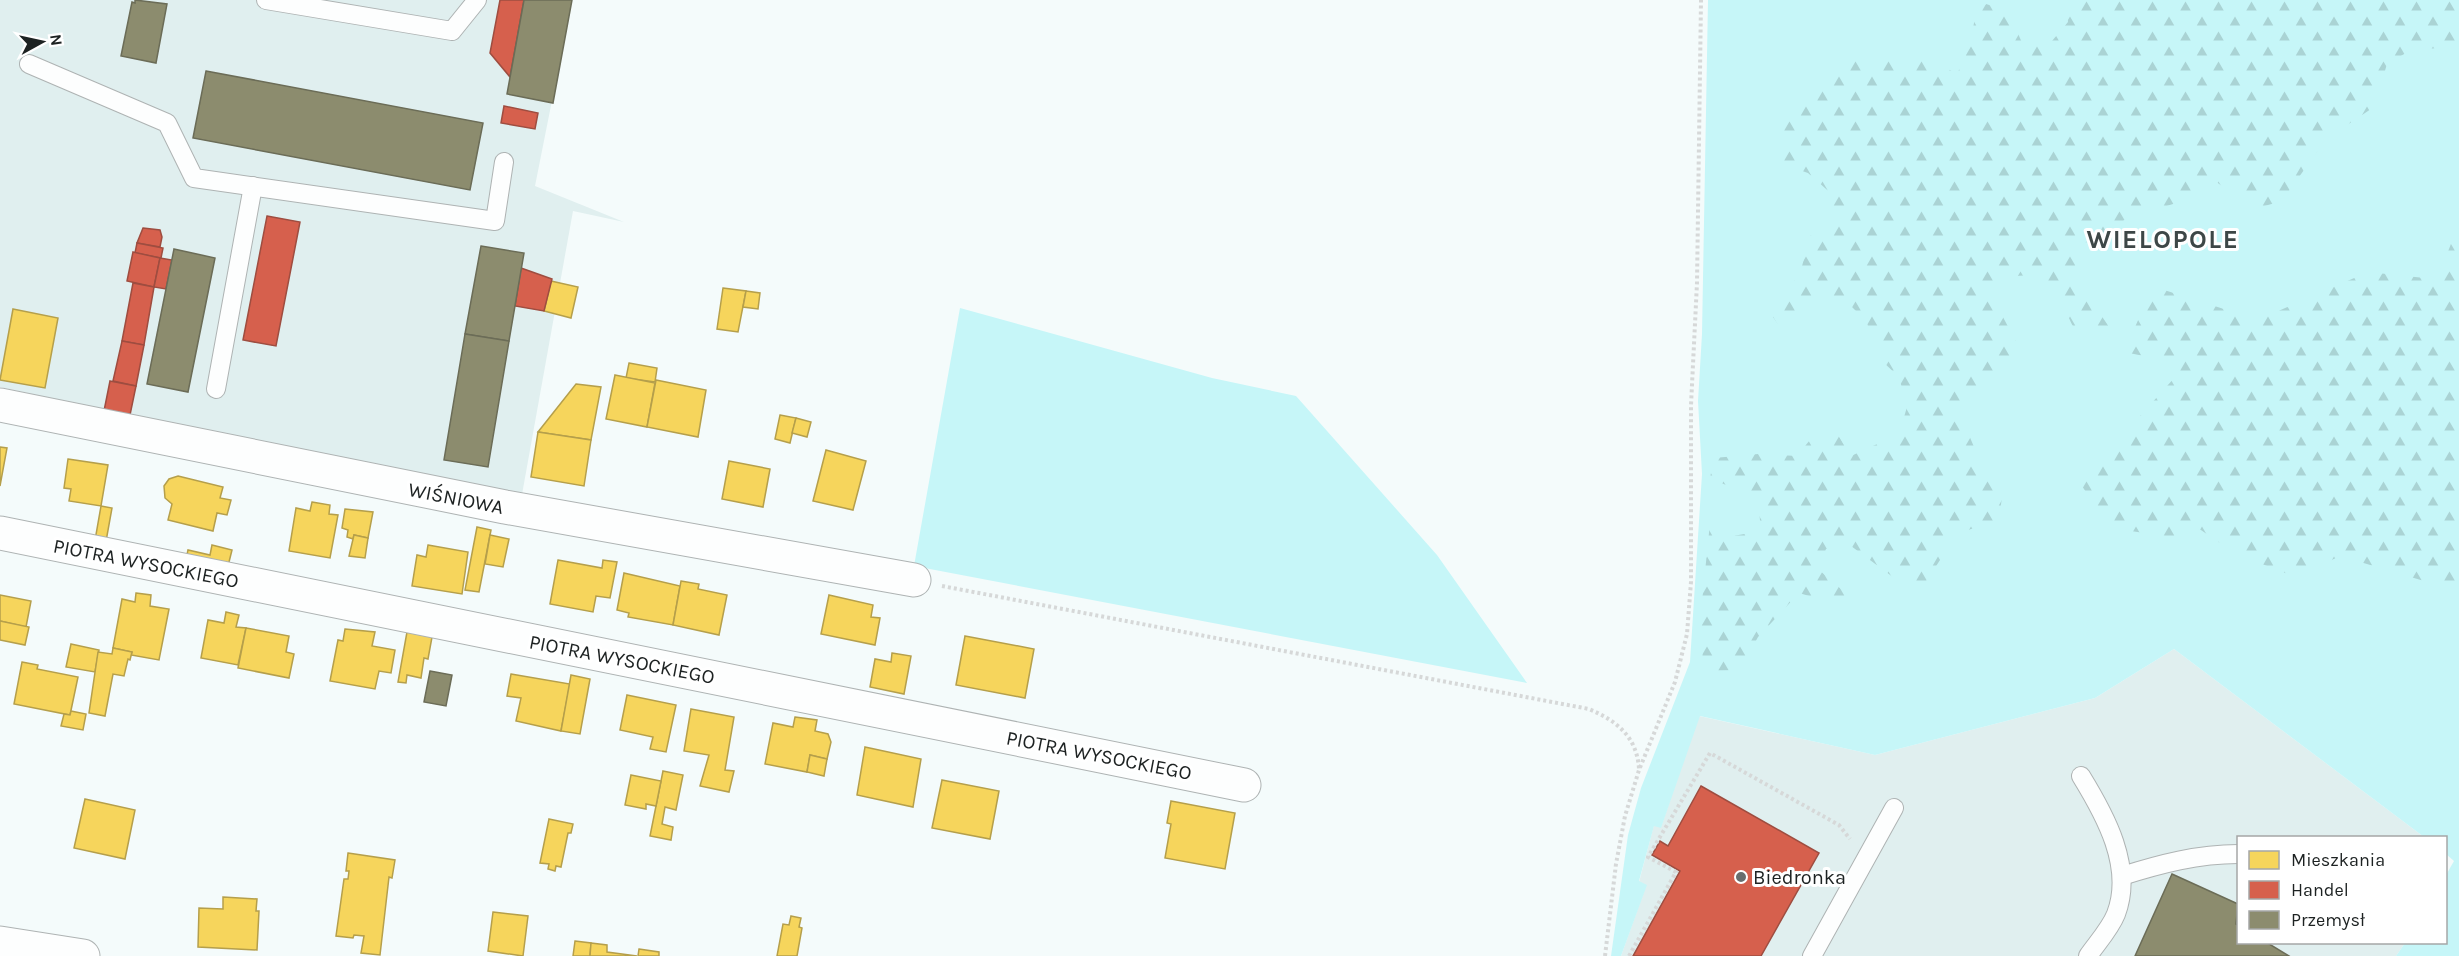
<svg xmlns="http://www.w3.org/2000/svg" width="2459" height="956" viewBox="0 0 2459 956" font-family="Karla,sans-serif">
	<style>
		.built { fill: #e0efef }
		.grass { fill: #c6f6f8 }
		.forest { fill: url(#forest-firs) }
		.homes { fill: #f6d55c; stroke: #b59f4b; stroke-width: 1.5 }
		.shops { fill: #d6604d; stroke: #9e4d40; stroke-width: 1.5 }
		.industry { fill: #8c8c6e; stroke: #6b6c57; stroke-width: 1.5 }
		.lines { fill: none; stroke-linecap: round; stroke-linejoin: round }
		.service-casing { stroke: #aeb3b3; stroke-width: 20 }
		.minor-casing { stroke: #aeb3b3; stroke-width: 35 }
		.path { stroke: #d6d8d8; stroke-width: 4; stroke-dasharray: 3 3; stroke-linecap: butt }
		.service { stroke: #fdfefe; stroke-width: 18 }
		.minor { stroke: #fdfefe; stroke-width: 33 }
		.poi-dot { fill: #686e6e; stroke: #fff; stroke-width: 2 }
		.labels { text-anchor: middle; stroke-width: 6; stroke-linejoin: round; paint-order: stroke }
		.street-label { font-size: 20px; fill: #1d2222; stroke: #fff }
		.poi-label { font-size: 20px; fill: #1d2222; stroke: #fff; text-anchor: start }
		.district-label { font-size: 26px; font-weight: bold; letter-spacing: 1.5px; fill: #3d4747; stroke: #fff }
	</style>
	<defs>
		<pattern id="forest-firs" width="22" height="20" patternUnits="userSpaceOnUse" patternTransform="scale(1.5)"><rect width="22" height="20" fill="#c6f6f8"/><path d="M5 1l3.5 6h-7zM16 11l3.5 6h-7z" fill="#aad3d4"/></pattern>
	</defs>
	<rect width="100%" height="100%" fill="#f4fbfb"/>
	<g class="built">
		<polygon points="0,0 572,0 535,186 624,222 573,211 521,500 0,387"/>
		<polygon points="2174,649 2424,837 2238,838 2238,942 2405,943 2396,956 1621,956 1646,886 1639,882 1654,825 1661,827 1699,716 1875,755 2095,698"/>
	</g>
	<g class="grass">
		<polygon points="1708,0 2459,0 2459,956 2396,956 2405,943 2446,942 2446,875 2454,861 2446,854 2446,838 2424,837 2174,649 2095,698 1875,755 1700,716 1661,828 1654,826 1639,881 1647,885 1621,956 1611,956 1628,835 1641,788 1690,662 1702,474 1698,401 1702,334"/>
		<polygon points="960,308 1212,378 1296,396 1437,555 1527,683 914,566"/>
	</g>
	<g class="forest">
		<path d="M2065,0h393l1,63 -20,-15 -28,2 -24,14 -13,43 -48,32 -44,62 -28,8 -39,-28 -42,23 -45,14 -53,31 1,30 38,55 -40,-6c-7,-12 -13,-32 -22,-42 -18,-17 -46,-11 -65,1l35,66 -62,61 17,40 25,43 -3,22 -42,15 -32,49 -20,3 -58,-43 -21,6 -8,20 30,26 -8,10 -41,-12 -41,44 -18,33 -37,1 -2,-60 9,-88 23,13 28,-5 -3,-32 -48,-21 4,-20 44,-4 39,2 17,-21 21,-5 16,26 48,-22 8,-27 -8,-30 -17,-16 -16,-40 -20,-20 -20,-4 -46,30 -7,-10 28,-47 9,-34 21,-11 3,-29 -26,-23 -26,-9 -3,-45 37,-26 38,-34 74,-1 29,16 12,-26 7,-35 10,-9 22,7 15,34 29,-4 16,-19z"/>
		<polygon points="2459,223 2459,578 2451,589 2340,556 2296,577 2236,554 2198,528 2179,538 2110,528 2080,483 2176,376 2174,362 2124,352 2143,309 2161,289 2227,310 2251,323 2368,272 2434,279 2439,275"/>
	</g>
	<g class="homes">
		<polygon points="551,281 578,287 571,318 544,311"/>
		<polygon points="723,288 746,291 738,332 717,329"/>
		<polygon points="746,291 760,293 758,309 743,307"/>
		<polygon points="13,309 58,318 45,388 0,380"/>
		<polygon points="629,363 657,368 655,382 626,378"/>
		<polygon points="615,375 655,383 647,427 606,419"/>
		<polygon points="656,380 706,390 698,437 647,427"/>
		<polygon points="576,384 601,387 591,440 538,432"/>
		<polygon points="780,415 796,418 790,443 775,439"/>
		<polygon points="796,418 811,422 807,437 792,433"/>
		<polygon points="538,432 591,440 584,486 531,477"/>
		<polygon points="0,447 7,448 0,486"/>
		<polygon points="826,450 866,461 853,510 813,501"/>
		<polygon points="68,459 108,465 101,506 69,501 71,489 64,488"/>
		<polygon points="729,461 770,469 763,507 722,499"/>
		<polygon points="178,476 223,487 220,498 231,500 227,515 217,513 213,531 168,520 172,504 165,498 164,486 169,479"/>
		<polygon points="312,502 330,505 329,514 338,515 330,558 289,551 296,508 310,511"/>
		<polygon points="101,506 112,508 105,547 94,546"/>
		<polygon points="345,509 373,512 368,538 354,535 353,539 347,537 348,530 342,528"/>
		<polygon points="477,527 491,530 479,592 465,590"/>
		<polygon points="354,535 368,538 365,558 349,556"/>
		<polygon points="490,535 509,539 503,567 485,564"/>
		<polygon points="212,545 232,550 226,574 185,564 188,550 210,555"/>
		<polygon points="428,545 468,552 462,594 412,586 417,555 426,557"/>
		<polygon points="558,560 602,568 603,560 617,562 610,598 596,596 593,612 550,604"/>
		<polygon points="624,573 680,586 673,625 628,617 629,613 617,610"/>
		<polygon points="681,581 699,584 698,589 727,595 719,635 673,625"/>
		<polygon points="136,593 151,595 150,606 169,609 159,660 131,655 132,652 113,648 122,599 135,602"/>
		<polygon points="0,595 31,601 26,627 0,621"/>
		<polygon points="829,595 873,605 871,617 880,618 875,645 821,634"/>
		<polygon points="226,612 239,615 236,627 246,628 238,665 201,658 208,620 224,623"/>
		<polygon points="0,621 29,627 25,645 0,640"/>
		<polygon points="246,628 289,636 286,652 294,654 289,678 238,668"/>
		<polygon points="345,629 375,632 372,646 395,650 391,673 379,671 375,689 330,681 338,640 343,641"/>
		<polygon points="407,632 432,637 428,659 424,658 421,678 407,675 406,683 398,682"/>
		<polygon points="965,636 1034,649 1025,698 956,685"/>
		<polygon points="71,644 99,650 95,672 66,667"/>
		<polygon points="113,648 132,652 130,660 128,659 124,676 113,674 105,716 89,713 98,652 112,654"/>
		<polygon points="892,653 911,656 904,694 870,687 875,659 891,662"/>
		<polygon points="22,662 38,665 37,669 78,677 70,715 14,704"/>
		<polygon points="511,674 570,684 561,731 516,721 521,698 507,696"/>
		<polygon points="571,675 590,679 580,734 561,731"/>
		<polygon points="627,695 676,705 666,752 650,749 653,737 620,730"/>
		<polygon points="691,709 734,717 725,770 734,771 729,792 700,786 709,755 684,751"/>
		<polygon points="71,711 86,714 83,730 61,726 64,714 70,715"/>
		<polygon points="795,717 817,720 815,731 828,734 831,742 827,759 810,755 807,772 765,764 773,723 793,727"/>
		<polygon points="865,747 921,759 913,807 857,795"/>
		<polygon points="810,755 827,759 824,776 807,772"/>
		<polygon points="663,771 683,775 676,810 665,807 662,824 673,827 671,840 650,836"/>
		<polygon points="631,775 661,781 656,806 646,804 646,809 625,805"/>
		<polygon points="942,780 999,791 990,839 932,828"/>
		<polygon points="85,799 135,810 125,859 74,848"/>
		<polygon points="1171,801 1235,813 1225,869 1165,858 1171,824 1167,823"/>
		<polygon points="549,819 573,824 571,833 568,833 561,867 556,866 555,871 548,869 549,864 540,863"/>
		<polygon points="348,853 395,860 392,878 389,877 380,955 361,953 364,936 354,935 353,938 336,936 344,879 348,879 349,871 346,871"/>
		<polygon points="223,897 257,899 256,911 259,911 257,950 198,947 199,908 223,909"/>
		<polygon points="493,912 528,916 523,956 488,951"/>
		<polygon points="791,916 801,918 799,927 802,928 797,956 777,956 783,924 789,925"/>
		<polygon points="575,941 591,943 590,956 573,956"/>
		<polygon points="591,943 607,945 607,952 637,956 590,956"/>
		<polygon points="639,949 659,952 659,956 638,956"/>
	</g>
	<g class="shops">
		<polygon points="500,0 524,0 510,77 490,53"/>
		<polygon points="504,106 538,113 535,129 501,123"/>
		<polygon points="267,216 300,222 276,346 243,340"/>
		<polygon points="143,228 160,230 162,237 160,247 137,243"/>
		<polygon points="137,243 163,248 161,258 135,253"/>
		<polygon points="133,252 160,258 154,287 127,281"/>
		<polygon points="160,258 172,260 166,289 154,287"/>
		<polygon points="521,268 552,279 544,311 515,306"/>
		<polygon points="133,283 154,287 144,345 122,341"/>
		<polygon points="122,341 144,345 136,386 113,381"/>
		<polygon points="110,381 136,386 130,415 104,411"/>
		<polygon points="1701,786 1819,853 1761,956 1633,956 1680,871 1652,855 1660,841 1668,846"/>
	</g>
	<g class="industry">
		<polygon points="135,0 167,4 156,63 121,56 132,2 135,3"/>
		<polygon points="524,0 572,0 553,103 507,94"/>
		<polygon points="206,71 483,123 470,190 193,138"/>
		<polygon points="481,246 524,253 509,341 465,334"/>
		<polygon points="174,249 215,258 188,392 147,384"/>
		<polygon points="465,334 509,341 488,467 444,460"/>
		<polygon points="430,671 452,675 446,706 424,702"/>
		<polygon points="2172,874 2238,904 2236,924 2238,925 2238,942 2266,942 2289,956 2135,956"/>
	</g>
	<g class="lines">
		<defs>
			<g id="service">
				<polyline points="266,0 452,31 477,0"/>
				<polyline points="29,64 167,123 194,178 495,221 504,162"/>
				<polyline points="216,389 253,186"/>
				<path d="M2081,776c24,39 53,91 35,138 -6,15 -19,29 -28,42"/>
				<path d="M2122,876c38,-12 76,-22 116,-22"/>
				<polyline points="1812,956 1894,808"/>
			</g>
			<g id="minor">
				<polyline points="0,405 505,507 914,580"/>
				<polyline points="0,533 1244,785"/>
				<polyline points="0,943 83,956"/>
			</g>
		</defs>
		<use href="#service" class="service-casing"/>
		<use href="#minor" class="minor-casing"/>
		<g class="path">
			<path d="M942,586l647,123c28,12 48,28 50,60"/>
			<polyline points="1605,956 1616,864 1625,816 1639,770 1675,682 1687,634 1691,582 1691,405 1697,283 1701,0"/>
			<polyline points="1629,956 1676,872 1648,857 1710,753 1839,825 1850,839"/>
		</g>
		<use href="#service" class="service"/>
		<use href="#minor" class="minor"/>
	</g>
	<circle class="poi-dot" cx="1741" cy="877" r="6"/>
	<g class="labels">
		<g class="street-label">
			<text transform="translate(456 498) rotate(11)" y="7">WIŚNIOWA</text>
			<text transform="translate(146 563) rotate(11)" y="7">PIOTRA WYSOCKIEGO</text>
			<text transform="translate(622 659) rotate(11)" y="7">PIOTRA WYSOCKIEGO</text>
			<text transform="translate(1099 755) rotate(11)" y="7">PIOTRA WYSOCKIEGO</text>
		</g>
		<g class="poi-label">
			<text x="1753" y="884">Biedronka</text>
		</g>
		<g class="district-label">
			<text x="2163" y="248">WIELOPOLE</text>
		</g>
	</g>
	<rect x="2237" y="836" width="210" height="108" fill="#ffffff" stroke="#a5a7a7" stroke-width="1.5"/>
	<rect x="2249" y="851" width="30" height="18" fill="#f6d55c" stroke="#a5a7a7" stroke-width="1.5"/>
	<text x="2291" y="866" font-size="18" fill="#1d2222">Mieszkania</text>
	<rect x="2249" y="881" width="30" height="18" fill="#d6604d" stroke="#a5a7a7" stroke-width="1.5"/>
	<text x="2291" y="896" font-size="18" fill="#1d2222">Handel</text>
	<rect x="2249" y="911" width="30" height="18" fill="#8c8c6e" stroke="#a5a7a7" stroke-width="1.5"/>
	<text x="2291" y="926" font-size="18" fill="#1d2222">Przemysł</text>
	<g transform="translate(42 42) rotate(82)" stroke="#ffffff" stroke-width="4.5" paint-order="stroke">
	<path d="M0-4.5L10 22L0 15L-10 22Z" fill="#1d2222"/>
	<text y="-9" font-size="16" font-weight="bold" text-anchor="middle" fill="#1d2222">N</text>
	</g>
</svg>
